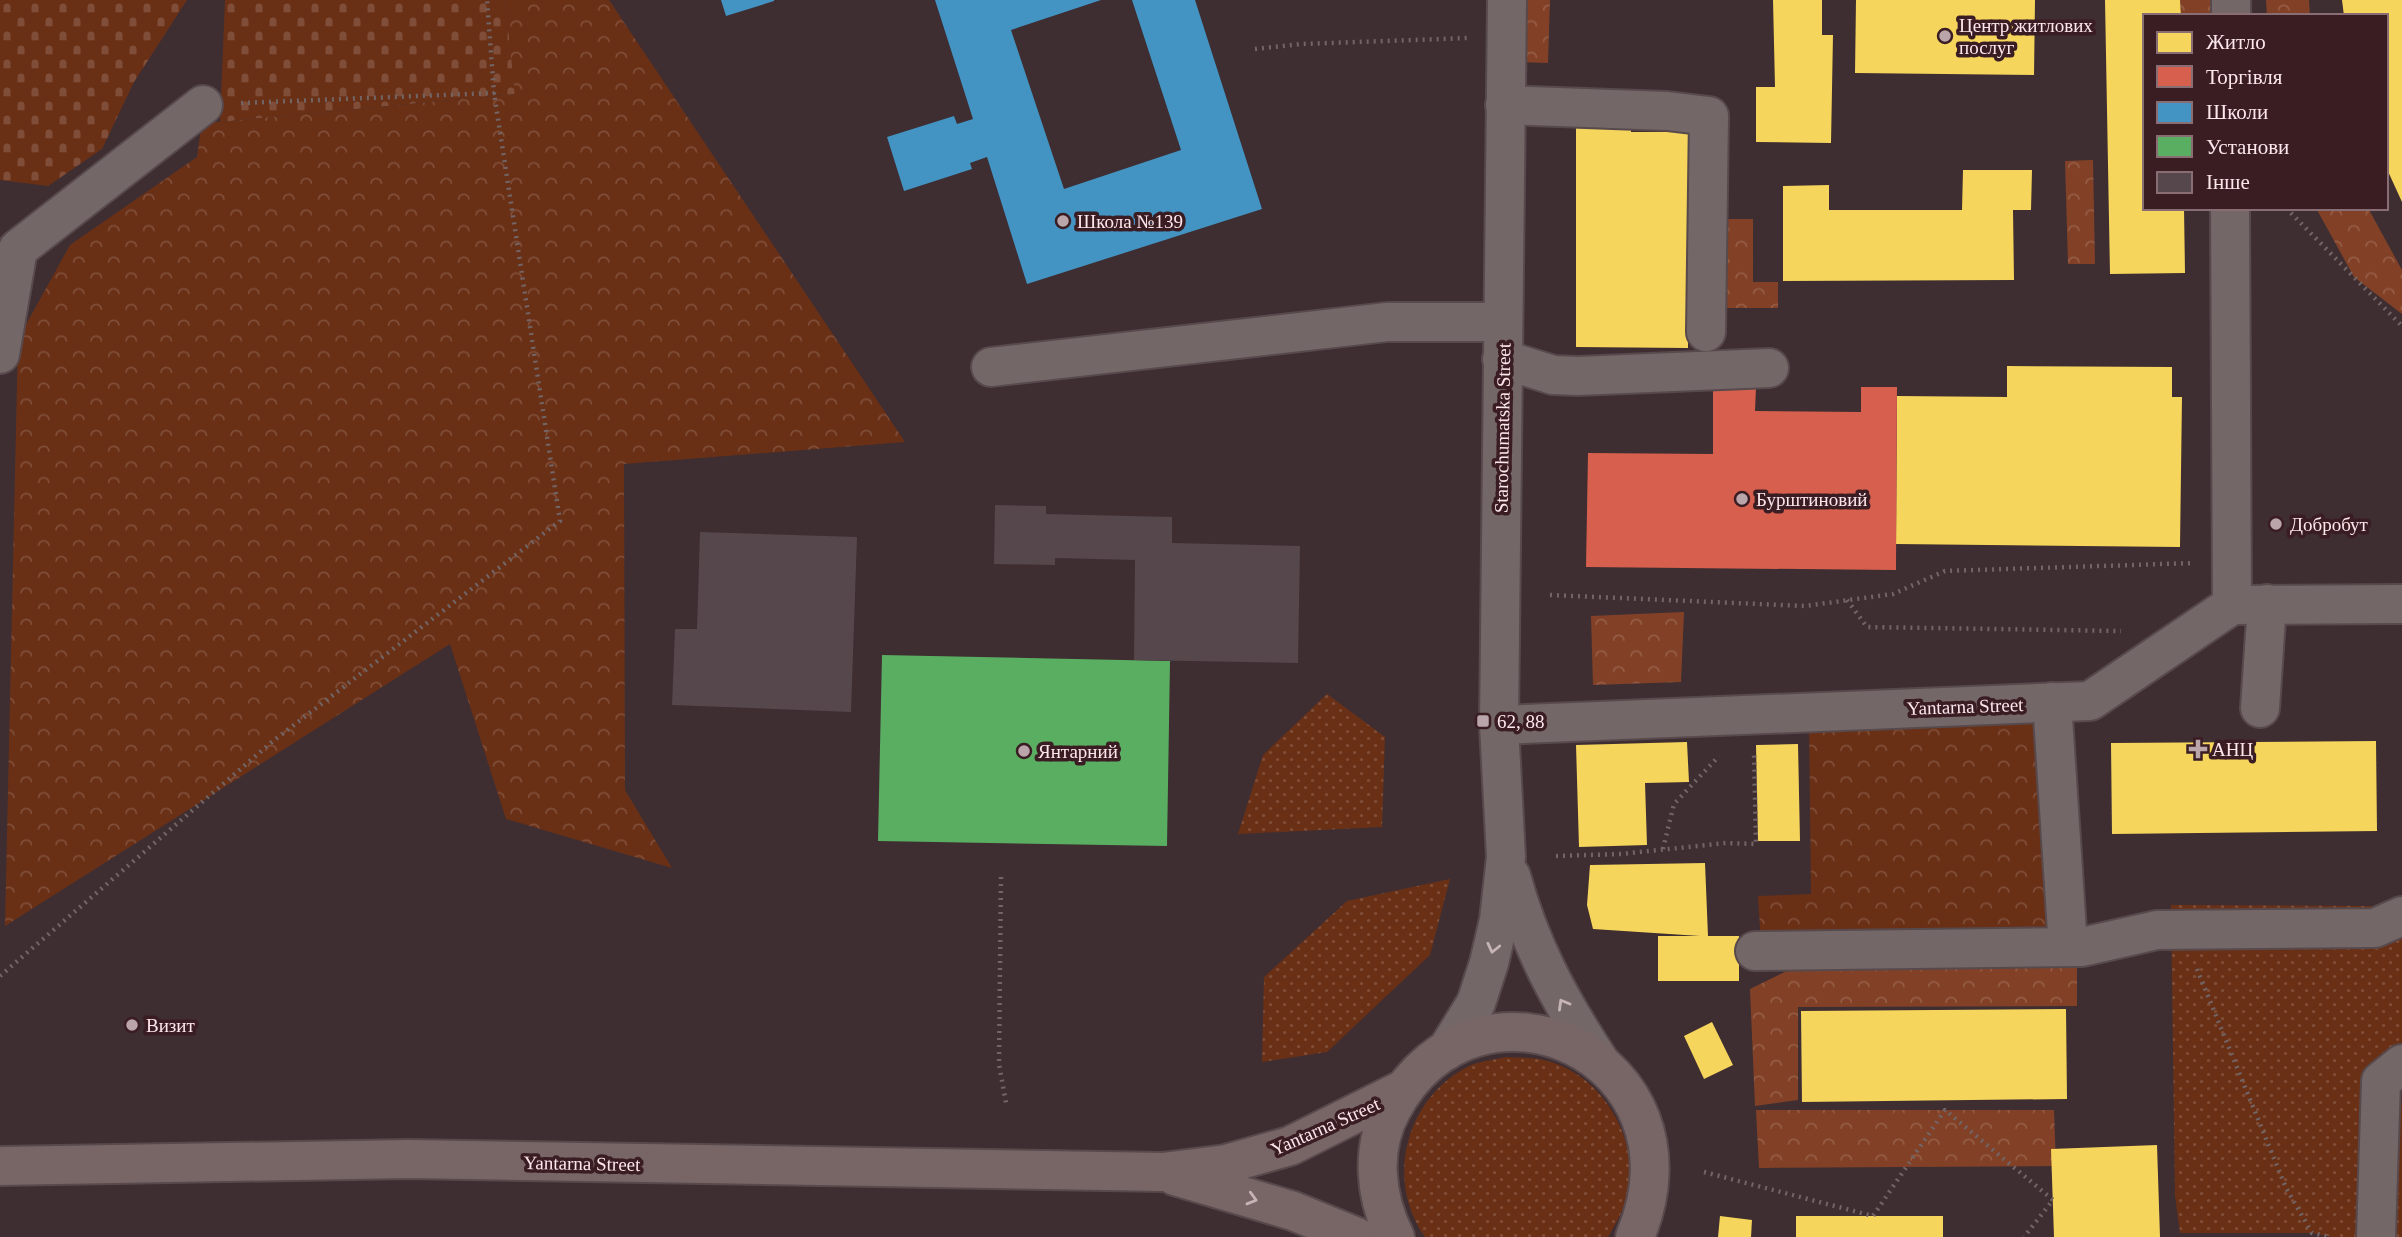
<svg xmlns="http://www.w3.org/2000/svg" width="2402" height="1237" viewBox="0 0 2402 1237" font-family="Georgia,serif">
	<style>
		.grass { fill: url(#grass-dots) }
		.forest { fill: url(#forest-crowns) }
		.cemetery { fill: url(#cemetery-stones) }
		.park { fill: url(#park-crowns) }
		.homes { fill: #f6d55c }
		.shops { fill: #d6604d }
		.schools { fill: #4393c3 }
		.public { fill: #5aae61 }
		.building { fill: #55474c }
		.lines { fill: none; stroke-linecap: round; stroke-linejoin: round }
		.minor-casing { stroke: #57494c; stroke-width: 42 }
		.major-casing { stroke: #57494c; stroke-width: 42 }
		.path { stroke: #726566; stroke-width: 4.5; stroke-dasharray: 2 5; stroke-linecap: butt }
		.minor { stroke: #746767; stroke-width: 38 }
		.major { stroke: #786667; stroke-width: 38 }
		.oneway { stroke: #c6b4b6 }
		.oneway2 { stroke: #c7b3b6 }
		.poi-dot { fill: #baa6aa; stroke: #3a1c23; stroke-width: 2.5 }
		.labels { text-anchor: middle; stroke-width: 7; stroke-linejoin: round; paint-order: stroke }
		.poi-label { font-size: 19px; fill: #fce7eb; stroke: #3a1c23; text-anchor: start }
		.street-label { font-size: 19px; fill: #fce7eb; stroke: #3a1c23 }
	</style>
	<defs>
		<pattern id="grass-dots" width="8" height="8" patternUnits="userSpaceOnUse" patternTransform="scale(1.75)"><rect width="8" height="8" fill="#6a3016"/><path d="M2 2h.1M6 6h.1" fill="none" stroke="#804e38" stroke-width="1.8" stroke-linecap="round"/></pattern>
		<pattern id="forest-crowns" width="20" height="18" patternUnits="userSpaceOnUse" patternTransform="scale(1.75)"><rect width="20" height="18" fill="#824126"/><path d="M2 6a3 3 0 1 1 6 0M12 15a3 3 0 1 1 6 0" fill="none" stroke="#955c46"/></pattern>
		<pattern id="cemetery-stones" width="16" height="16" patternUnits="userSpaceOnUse" patternTransform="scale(1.75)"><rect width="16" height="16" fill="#6a3016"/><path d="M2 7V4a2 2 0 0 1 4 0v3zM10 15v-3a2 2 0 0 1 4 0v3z" fill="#804e38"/></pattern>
		<pattern id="park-crowns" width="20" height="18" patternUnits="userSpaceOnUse" patternTransform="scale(1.75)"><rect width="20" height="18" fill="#6a3016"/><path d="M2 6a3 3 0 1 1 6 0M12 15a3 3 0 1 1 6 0" fill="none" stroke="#804e38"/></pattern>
	</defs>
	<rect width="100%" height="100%" fill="#3e2d31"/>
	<g class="grass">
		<polygon points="1327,694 1385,737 1382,827 1238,834 1263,755"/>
		<polygon points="1450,879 1430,955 1327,1052 1262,1062 1264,977 1347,901"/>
		<polygon points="2171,905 2378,906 2402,912 2402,1085 2384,1085 2377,1237 2332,1237 2312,1233 2180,1233 2175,1196"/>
		<path d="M1506,1057c12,1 26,0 38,3 51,12 84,61 87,111 1,24 -11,46 -23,66h-183c-41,-58 -19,-139 44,-171 11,-5 25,-6 37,-9z"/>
		<polygon points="2399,1102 2402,1103 2402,1237 2395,1237"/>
	</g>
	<g class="forest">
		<polygon points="1518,0 1550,0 1548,63 1516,62"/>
		<polygon points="2180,0 2227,0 2227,16 2181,16"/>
		<polygon points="2266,0 2309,0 2310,16 2267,16"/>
		<polygon points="2093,160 2095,264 2068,264 2065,161"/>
		<polygon points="2316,208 2368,208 2402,270 2402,314 2354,277"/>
		<polygon points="1721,219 1753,219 1753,282 1778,282 1778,308 1719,308"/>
		<polygon points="1684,612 1681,682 1593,685 1591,616"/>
		<polygon points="2077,960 2077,1006 1798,1007 1798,1100 1755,1106 1750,989 1805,962"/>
		<polygon points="1756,1110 2054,1110 2056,1166 1759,1168"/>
	</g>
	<g class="cemetery">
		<polygon points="0,0 187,0 134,82 102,149 48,186 0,180"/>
		<polygon points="225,0 505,0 516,94 220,122"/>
	</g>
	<g class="park">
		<polygon points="505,0 609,0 905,442 624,464 625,790 672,868 506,819 450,644 5,926 18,339 70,245 197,157 202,121 220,122 515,94"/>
		<polygon points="2042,711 2059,938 1761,944 1758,896 1811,894 1809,721"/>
	</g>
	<g class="homes">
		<polygon points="1773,0 1822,0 1822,35 1833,35 1831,143 1756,142 1756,87 1775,87"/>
		<polygon points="1856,0 2035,0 2034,75 1855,73"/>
		<polygon points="2105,0 2180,0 2181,16 2145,16 2145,208 2184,208 2185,273 2110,274"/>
		<polygon points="2342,0 2402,0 2402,202 2386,167 2386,16 2344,16"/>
		<polygon points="1576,116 1631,117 1631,132 1689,132 1688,348 1576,347"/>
		<polygon points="1963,170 2032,170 2031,210 2013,210 2014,280 1783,281 1783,186 1829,185 1829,210 1962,210"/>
		<polygon points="2007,366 2172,367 2172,397 2182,397 2180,547 1896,544 1897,396 2007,397"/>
		<polygon points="2376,741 2377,831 2112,834 2111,743"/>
		<polygon points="1687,742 1689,782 1645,783 1647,845 1579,847 1576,745"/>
		<polygon points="1798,744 1800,841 1758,841 1756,745"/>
		<polygon points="1705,863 1708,936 1739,936 1739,981 1658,981 1658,936 1700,936 1593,929 1587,905 1590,865"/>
		<polygon points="2066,1009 2067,1099 1802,1102 1801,1011"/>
		<polygon points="1712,1022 1733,1065 1704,1079 1684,1036"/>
		<polygon points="2157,1145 2160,1237 2054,1237 2051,1149"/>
		<polygon points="1720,1216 1752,1220 1751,1237 1718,1237"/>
		<rect x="1796" y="1216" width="147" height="21"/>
	</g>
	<polygon class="shops" points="1713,386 1756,387 1755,411 1861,412 1861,387 1897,387 1896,570 1586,567 1588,453 1713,454"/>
	<g class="schools">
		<polygon points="721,0 774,0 774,1 726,16"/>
		<polygon points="935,0 1101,0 1011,30 1064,189 1181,150 1132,0 1195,0 1262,209 1027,284 987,157 970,163 972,169 904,191 887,137 954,116 957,124 973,119"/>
	</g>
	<polygon class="public" points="882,655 1170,661 1167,846 878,841"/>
	<g class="building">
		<polygon points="995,505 1046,506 1046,514 1172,517 1172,543 1300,546 1298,663 1134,660 1135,560 1055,558 1055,565 994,564"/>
		<polygon points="700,532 857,537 851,712 672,705 675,629 697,629"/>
	</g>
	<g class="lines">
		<defs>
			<g id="minor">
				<polyline points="2231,16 2231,0"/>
				<polyline points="1505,105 1667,111 1709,116 1706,332"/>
				<polyline points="2230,208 2232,605"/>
				<polyline points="0,354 18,249 203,105"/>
				<polyline points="1502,359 1553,375 1578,376 1769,368"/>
				<polyline points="991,367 1387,322 1503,322"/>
				<polyline points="2052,702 2068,947"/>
				<polyline points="2260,708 2267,604"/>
				<polyline points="1499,725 2090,701 2232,605 2402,604"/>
				<path d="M1511,876c19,70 49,125 89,186"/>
				<polyline points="1755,951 2082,947 2157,930 2375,928 2402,916"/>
				<polyline points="1447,1050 1476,1003 1489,963 1499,920 1506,857 1499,725 1507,0"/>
				<polyline points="2376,1237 2381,1081 2402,1064"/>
			</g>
			<g id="major">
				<polyline points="0,1166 409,1159 1163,1172 1226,1164 1290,1146 1402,1090"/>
				<polyline points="1175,1176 1293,1211 1357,1237"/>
				<path d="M1395,1237c-20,-40 -25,-88 -3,-128 86,-158 318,-52 243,128"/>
			</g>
		</defs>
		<use href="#minor" class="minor-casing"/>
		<use href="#major" class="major-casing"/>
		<g class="path">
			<polyline points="1255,49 1302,44 1468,38"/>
			<polyline points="241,103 494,93 487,0"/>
			<polyline points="2286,208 2402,326"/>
			<polyline points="1550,595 1805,606 1893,594 1945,571 2194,563"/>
			<polyline points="1847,600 1867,627 2121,631"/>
			<polyline points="1663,849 1674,804 1719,756"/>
			<polyline points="1556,856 1621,854 1726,843 1756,844 1754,752"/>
			<polyline points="1001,877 999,1064 1006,1103"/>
			<polyline points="2197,969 2286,1188 2312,1233 2330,1237"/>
			<polyline points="0,976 273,741 560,521 494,93"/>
			<polyline points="1704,1172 1873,1216 1945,1110 2053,1200 2024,1237"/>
		</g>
		<use href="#minor" class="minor"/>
		<use href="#major" class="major"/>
	</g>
	<defs><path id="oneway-chevron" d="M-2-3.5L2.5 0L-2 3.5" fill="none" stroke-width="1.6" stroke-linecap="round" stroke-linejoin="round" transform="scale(1.75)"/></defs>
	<g class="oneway">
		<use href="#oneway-chevron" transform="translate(1493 948) rotate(103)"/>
		<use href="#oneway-chevron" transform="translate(1563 1004) rotate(-120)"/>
	</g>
	<use class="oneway2" href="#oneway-chevron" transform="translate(1252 1199) rotate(16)"/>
	<g class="poi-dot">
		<circle cx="1945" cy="36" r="7"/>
		<circle cx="1063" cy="221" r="7"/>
		<circle cx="1742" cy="499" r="7"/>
		<circle cx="2276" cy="524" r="7"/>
		<rect x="1476" y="714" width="14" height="14" rx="3.5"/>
		<path d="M2194.5 738.5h7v7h7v7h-7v7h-7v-7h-7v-7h7z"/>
		<circle cx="1024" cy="751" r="7"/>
		<circle cx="132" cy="1025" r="7"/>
	</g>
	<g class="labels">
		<g class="poi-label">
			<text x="1959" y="32">Центр житлових<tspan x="1959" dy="22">послуг</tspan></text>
			<text x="1077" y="228">Школа №139</text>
			<text x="1756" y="506">Бурштиновий</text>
			<text x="2290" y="531">Добробут</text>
			<text x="1497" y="728">62, 88</text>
			<text x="2212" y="756">АНЦ</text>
			<text x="1038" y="758">Янтарний</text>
			<text x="146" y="1032">Визит</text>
		</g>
		<g class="street-label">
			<text transform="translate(1502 428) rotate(-89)" y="7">Starochumatska Street</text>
			<text transform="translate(1965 706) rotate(-2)" y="7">Yantarna Street</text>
			<text transform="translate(1325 1126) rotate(-24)" y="7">Yantarna Street</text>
			<text transform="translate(582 1163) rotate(1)" y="7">Yantarna Street</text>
		</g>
	</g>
	<rect x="2143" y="14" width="245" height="196" fill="#3a1c23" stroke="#886d73" stroke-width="2"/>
	<rect x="2157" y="32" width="35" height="21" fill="#f6d55c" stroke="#886d73" stroke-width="2"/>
	<text x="2206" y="49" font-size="21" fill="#fce7eb">Житло</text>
	<rect x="2157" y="66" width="35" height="21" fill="#d6604d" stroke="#886d73" stroke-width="2"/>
	<text x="2206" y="84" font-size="21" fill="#fce7eb">Торгівля</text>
	<rect x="2157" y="102" width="35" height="21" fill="#4393c3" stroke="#886d73" stroke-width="2"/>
	<text x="2206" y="119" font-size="21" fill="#fce7eb">Школи</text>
	<rect x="2157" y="136" width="35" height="21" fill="#5aae61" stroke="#886d73" stroke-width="2"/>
	<text x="2206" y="154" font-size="21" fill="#fce7eb">Установи</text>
	<rect x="2157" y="172" width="35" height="21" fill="#55474c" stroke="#886d73" stroke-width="2"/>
	<text x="2206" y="189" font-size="21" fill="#fce7eb">Інше</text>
</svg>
